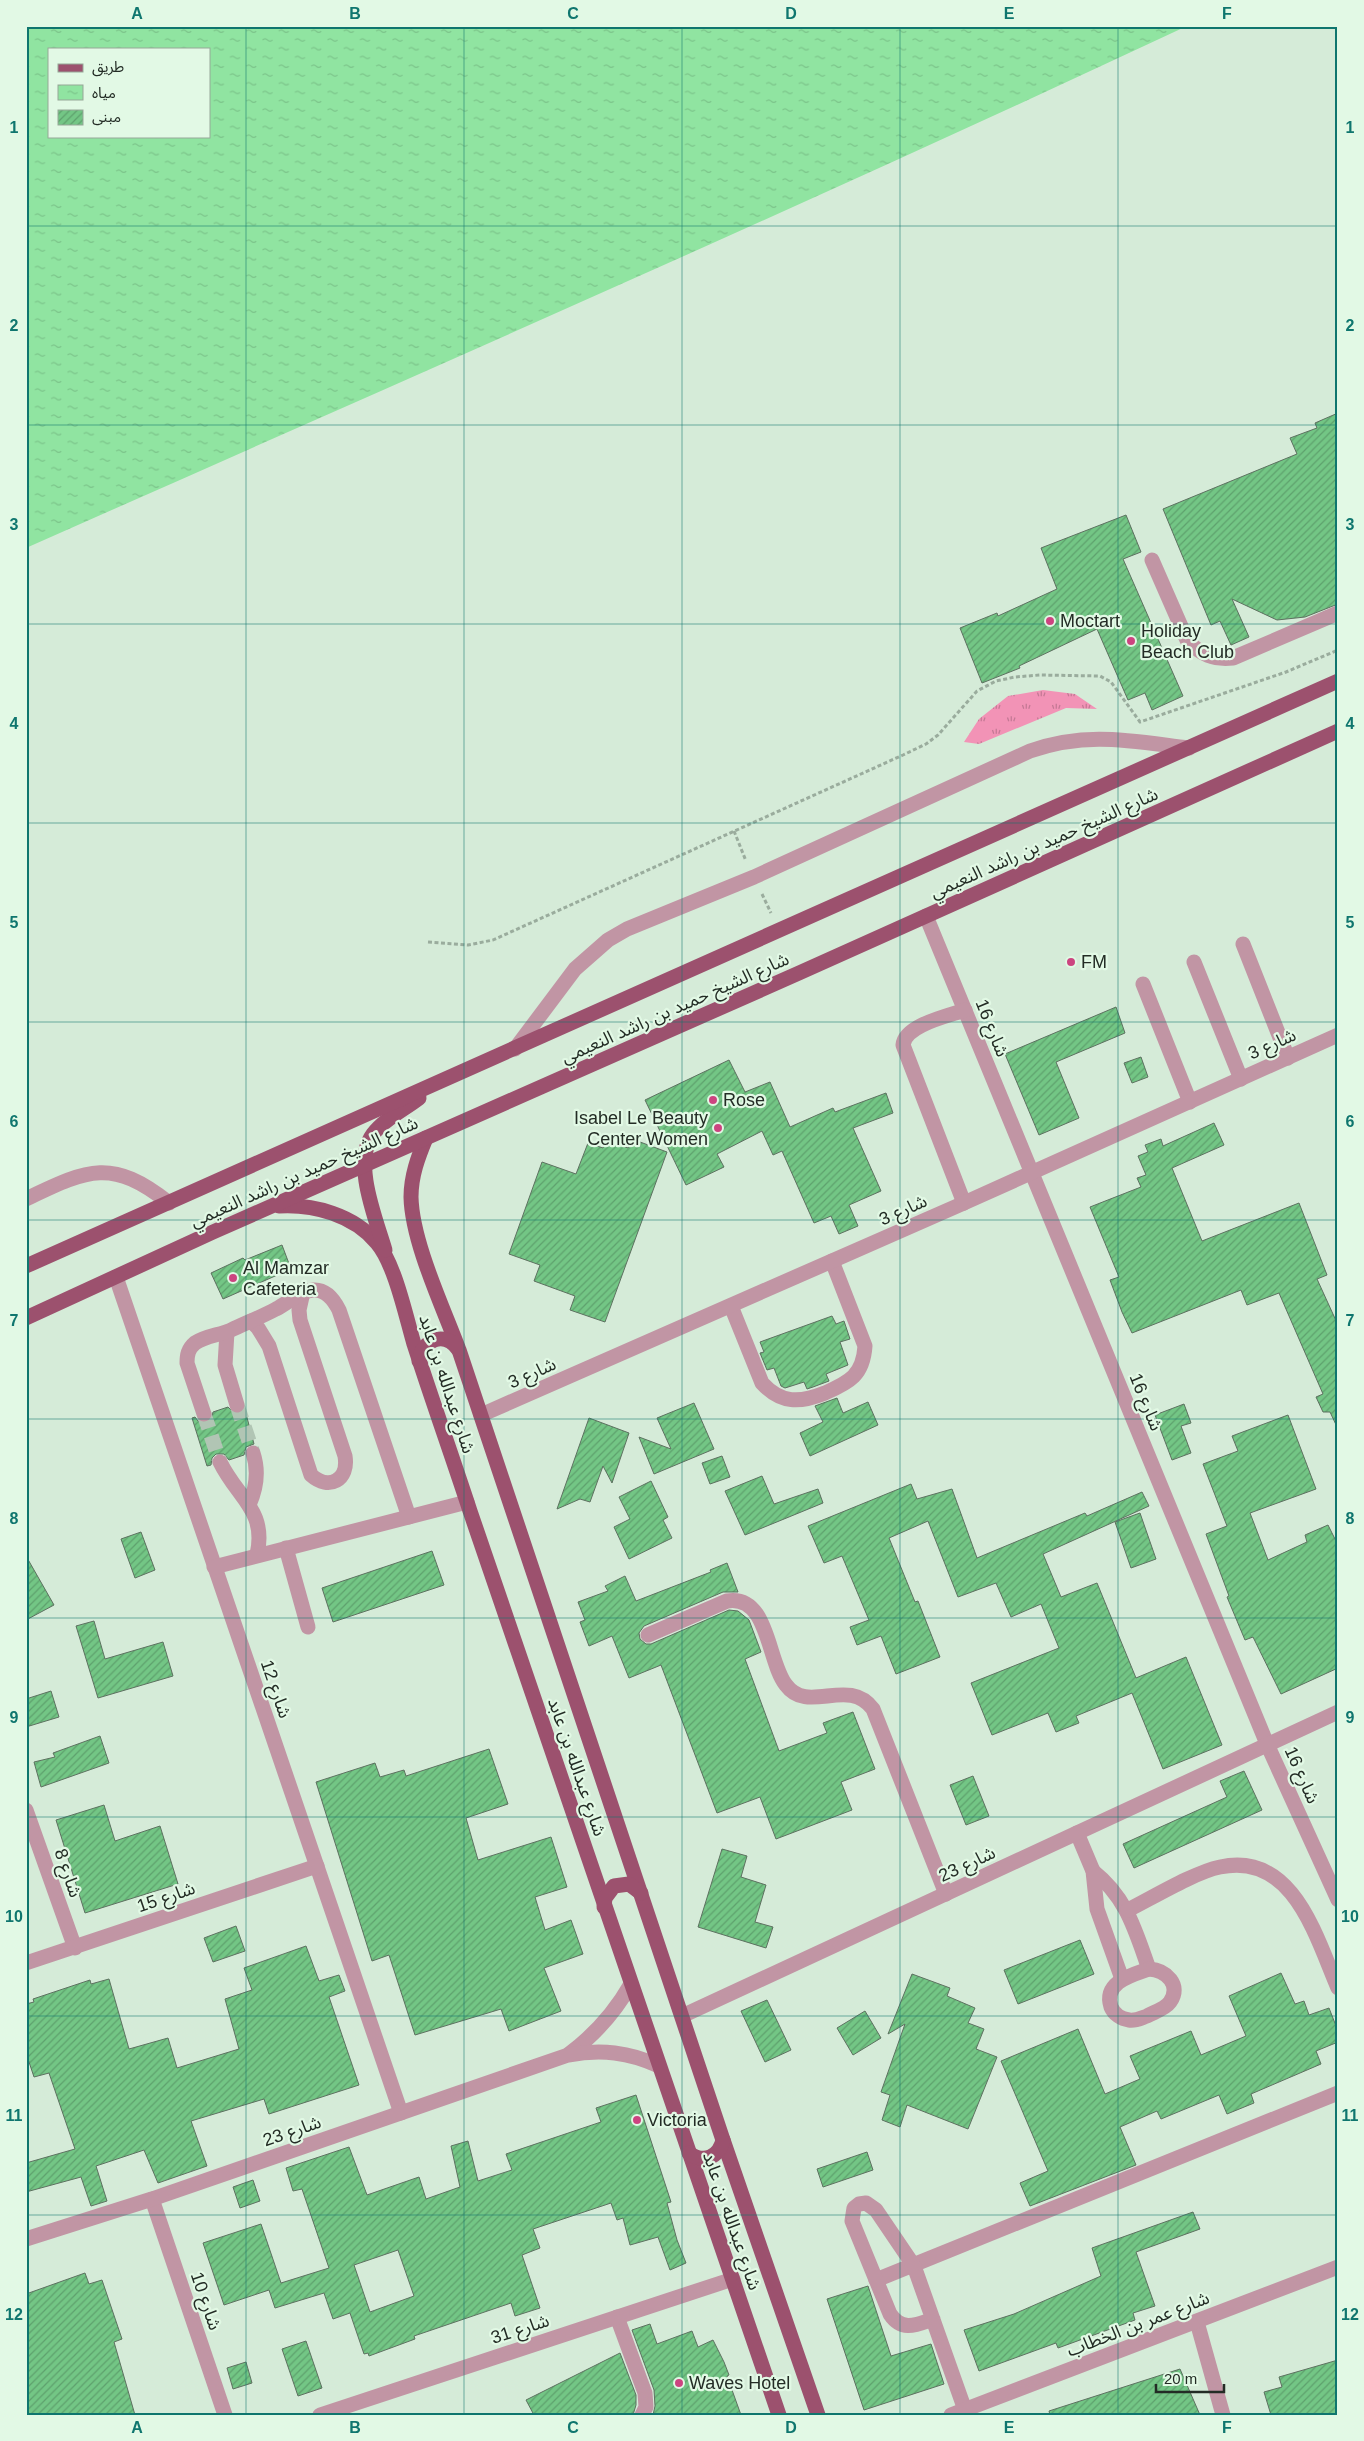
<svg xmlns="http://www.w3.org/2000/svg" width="1364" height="2441" viewBox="0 0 1364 2441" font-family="Arial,'Noto Sans Arabic',sans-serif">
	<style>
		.park { fill: url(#park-tufts) }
		.water { fill: url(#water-ripples); fill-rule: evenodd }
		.building { fill: url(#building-hatch); stroke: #5d7160; fill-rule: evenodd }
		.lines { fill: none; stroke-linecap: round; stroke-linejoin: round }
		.minor-tunnel { stroke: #b1c5b4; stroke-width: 15; stroke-dasharray: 15 8; stroke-linecap: butt }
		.path { stroke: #9aac9d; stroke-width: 3; stroke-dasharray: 4 2.5; stroke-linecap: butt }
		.minor { stroke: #c195a4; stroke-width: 15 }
		.major { stroke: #9c516e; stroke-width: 15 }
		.grid { fill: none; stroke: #0f766e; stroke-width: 1; stroke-opacity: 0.55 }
		.poi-dot { fill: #cc4480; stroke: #e2f9e5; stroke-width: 2 }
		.labels { text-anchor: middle; stroke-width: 4.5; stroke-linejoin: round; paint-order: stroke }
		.poi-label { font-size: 18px; fill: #232c25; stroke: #e2f9e5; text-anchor: start }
		.street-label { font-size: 18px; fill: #232c25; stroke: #e2f9e5 }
		.neatline { fill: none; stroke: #0f766e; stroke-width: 2 }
		.grid-label { font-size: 16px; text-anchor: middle; font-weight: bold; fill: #0f766e }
	</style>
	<defs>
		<pattern id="park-tufts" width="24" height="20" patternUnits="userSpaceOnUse" patternTransform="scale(1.25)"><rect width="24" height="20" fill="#f293b6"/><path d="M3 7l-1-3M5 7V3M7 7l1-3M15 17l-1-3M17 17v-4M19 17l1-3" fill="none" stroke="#c47894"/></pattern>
		<pattern id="water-ripples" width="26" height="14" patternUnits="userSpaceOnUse" patternTransform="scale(1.25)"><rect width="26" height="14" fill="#90e4a1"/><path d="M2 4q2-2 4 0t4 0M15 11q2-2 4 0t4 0" fill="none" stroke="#7cc48a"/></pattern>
		<pattern id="building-hatch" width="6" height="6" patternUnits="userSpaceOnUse" patternTransform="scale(1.25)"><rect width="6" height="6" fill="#73c685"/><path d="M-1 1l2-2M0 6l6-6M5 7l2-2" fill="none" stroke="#5ea16d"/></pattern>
	</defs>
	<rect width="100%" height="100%" fill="#d5ebd8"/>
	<polygon class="park" points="1043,690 1075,694 1097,709 1066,708 979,744 964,742 979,719 1008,696"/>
	<path class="water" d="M26,26h1161c-384,180 -773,350 -1161,522zM49,49h160v87h-160z"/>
	<g class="building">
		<polygon points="1338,413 1338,604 1305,617 1277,620 1232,599 1249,637 1231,645 1220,621 1211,625 1163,509 1297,454 1290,438 1317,428 1315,423"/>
		<polygon points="1126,515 1141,552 1123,559 1183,696 1152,710 1145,693 1128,700 1097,629 1019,666 1020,668 982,683 960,628 997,613 998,616 1057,589 1041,548"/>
		<polygon points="1116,1007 1125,1033 1056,1062 1079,1118 1039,1135 1005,1054"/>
		<polygon points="1141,1057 1148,1077 1132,1083 1124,1063"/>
		<polygon points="729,1060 745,1092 770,1082 790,1127 833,1108 835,1112 886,1093 893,1113 853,1128 881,1191 849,1205 858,1226 839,1234 831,1216 814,1223 782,1151 773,1155 762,1131 717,1154 724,1167 686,1185 645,1100"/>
		<polygon points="1214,1123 1224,1145 1172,1168 1202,1241 1299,1203 1327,1275 1317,1279 1338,1325 1338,1429 1330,1412 1323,1412 1316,1397 1323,1394 1279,1293 1247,1305 1241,1290 1132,1333 1122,1312 1110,1280 1119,1277 1090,1207 1141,1187 1137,1178 1146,1175 1138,1156 1148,1152 1145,1145 1161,1139 1163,1146"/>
		<polygon points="632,1139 667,1152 605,1322 570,1310 575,1296 534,1281 540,1265 509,1254 542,1162 576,1174 588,1143 603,1148 605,1140 628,1148"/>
		<polygon points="282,1245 291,1269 223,1299 211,1273 243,1258 245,1260"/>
		<polygon points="832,1316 836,1324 844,1321 850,1339 840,1342 848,1365 826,1374 829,1381 813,1387 807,1389 804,1382 785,1388 781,1386 774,1368 767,1370 760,1353 764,1352 760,1342"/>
		<polygon points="837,1398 843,1413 868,1402 878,1425 810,1456 800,1433 823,1422 815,1406"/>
		<polygon points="694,1403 714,1449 654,1474 639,1437 671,1449 657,1418"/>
		<polygon points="1184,1404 1191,1423 1181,1426 1191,1453 1172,1460 1155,1415"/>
		<polygon points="228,1407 235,1414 245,1410 254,1444 246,1447 244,1455 229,1460 224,1454 216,1454 212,1458 211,1465 207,1466 192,1418 195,1417 198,1421 206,1423 211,1420 213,1412"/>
		<polygon points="1288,1415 1316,1489 1250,1513 1268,1560 1307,1542 1305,1535 1328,1525 1338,1545 1338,1668 1281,1694 1253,1637 1245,1640 1227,1597 1229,1596 1206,1534 1227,1526 1203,1464 1238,1451 1232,1436"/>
		<polygon points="589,1418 629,1433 612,1483 603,1466 590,1502 580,1499 557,1509"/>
		<polygon points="722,1456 730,1477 710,1484 702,1463"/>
		<polygon points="762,1476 774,1504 818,1489 823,1503 745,1535 725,1491"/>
		<polygon points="651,1481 668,1517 663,1520 672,1538 629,1559 614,1527 630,1519 619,1497"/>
		<polygon points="911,1484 917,1499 952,1489 977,1558 1085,1513 1087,1516 1142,1492 1149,1506 1043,1554 1061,1597 1097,1583 1136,1678 1186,1657 1222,1745 1163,1769 1132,1693 1076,1716 1079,1723 1056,1732 1048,1713 992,1735 971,1683 1059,1648 1041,1604 1011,1617 996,1583 958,1597 928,1521 889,1538 915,1602 918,1601 940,1657 896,1674 881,1636 857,1645 850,1627 869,1620 842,1556 824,1563 808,1526"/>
		<polygon points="1140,1513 1156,1559 1131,1568 1115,1522"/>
		<polygon points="141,1532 155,1570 135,1578 121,1539"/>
		<polygon points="432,1551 444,1585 333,1622 322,1588"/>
		<polygon points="26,1556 54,1605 26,1620"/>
		<polygon points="727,1563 738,1592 723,1592 644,1626 639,1633 640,1639 646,1644 651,1644 729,1610 738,1611 749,1620 761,1652 745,1659 779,1751 827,1733 823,1723 853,1712 875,1769 841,1782 852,1810 776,1839 760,1797 717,1813 661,1665 629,1678 612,1636 589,1646 580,1622 585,1620 578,1602 608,1591 605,1586 625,1576 636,1601 711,1572 710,1570"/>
		<polygon points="94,1621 105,1659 163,1642 173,1676 98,1698 76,1626"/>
		<polygon points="51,1691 59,1717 26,1727 26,1699"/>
		<polygon points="100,1736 109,1763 41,1787 34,1762 55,1757 53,1753"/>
		<polygon points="489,1749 508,1804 466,1818 478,1860 551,1837 567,1887 535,1897 545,1930 571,1920 583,1954 544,1968 561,2011 509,2031 501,2009 415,2035 389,1955 372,1961 316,1782 375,1763 380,1777 404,1770 406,1776"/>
		<polygon points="1244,1771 1262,1810 1134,1868 1123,1844 1227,1797 1220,1781"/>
		<polygon points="973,1776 989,1816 966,1825 950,1785"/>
		<polygon points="104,1805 115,1841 160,1826 178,1884 85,1913 56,1820"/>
		<polygon points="722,1849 747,1856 741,1877 766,1885 755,1922 773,1927 766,1948 698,1927"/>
		<polygon points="236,1926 245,1951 213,1962 204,1938"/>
		<polygon points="1080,1940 1094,1974 1018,2004 1004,1970"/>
		<polygon points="306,1946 319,1981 339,1975 345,1991 329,1997 359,2085 269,2114 264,2099 191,2121 207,2166 158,2183 144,2150 96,2166 107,2201 91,2206 81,2177 26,2192 26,2163 75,2149 49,2073 34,2077 26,2053 26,2004 34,2002 33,1999 90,1980 91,1984 109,1979 129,2049 168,2038 177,2068 239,2049 225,1999 252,1990 244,1968"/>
		<polygon points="1281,1973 1295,2004 1304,2001 1309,2015 1329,2008 1338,2031 1338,2042 1316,2051 1321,2064 1251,2094 1254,2103 1227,2114 1219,2095 1161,2119 1157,2111 1120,2127 1136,2165 1030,2206 1020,2183 1048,2171 1001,2061 1078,2029 1105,2094 1140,2079 1130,2056 1191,2031 1201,2055 1246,2036 1229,1996"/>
		<polygon points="912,1974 950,1988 947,1996 975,2008 968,2023 984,2029 976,2049 997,2057 968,2129 907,2105 900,2127 882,2120 890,2095 881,2092 905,2024 888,2034"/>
		<polygon points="767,2000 791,2050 765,2062 741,2011"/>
		<polygon points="865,2011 881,2038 853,2055 837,2028"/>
		<path d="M636,2095l35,107 -4,1 10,37 9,23 -16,7 -12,-33 -28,8 -7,-27 -6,2 -6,-17 -78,26 7,19 -18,7 18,53 -25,8 -4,-13 -97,33 1,3 -46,17 -1,-3 -4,1 -14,-41 -17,6 -9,-26 -49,15 -6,-18 -45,15 -21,-62 58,-19 20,59 48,-15 -27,-79 -9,2 -7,-23 63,-21 18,48 52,-18 7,22 34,-12 -9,-41 17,-5 10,40 34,-11 -6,-16 95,-32 -5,-14zM398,2250l16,46 -44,16 -16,-47z"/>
		<polygon points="867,2152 873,2170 823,2187 817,2169"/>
		<polygon points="253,2180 260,2201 240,2208 233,2187"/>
		<polygon points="1193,2212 1200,2229 1136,2252 1155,2306 1133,2313 1135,2320 1058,2348 1056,2343 979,2371 964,2330 1014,2314 1101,2276 1092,2248"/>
		<polygon points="85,2273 89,2284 102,2280 122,2339 114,2342 135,2415 26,2415 26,2294"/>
		<polygon points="868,2286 891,2356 931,2344 944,2384 864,2410 827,2299"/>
		<polygon points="650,2324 657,2344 692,2331 698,2347 713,2340 724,2362 729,2375 727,2376 741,2415 653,2415 655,2406 654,2390 632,2330"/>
		<polygon points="306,2341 322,2388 298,2396 282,2349"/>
		<polygon points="620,2353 636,2395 636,2405 633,2415 534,2415 526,2400"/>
		<polygon points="1338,2360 1338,2415 1271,2415 1264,2392 1282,2387 1279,2377"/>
		<polygon points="246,2362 252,2383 233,2389 227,2368"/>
		<polygon points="1180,2369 1200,2415 1050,2415 1049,2411"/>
	</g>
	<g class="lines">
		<g class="minor-tunnel">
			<polyline points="237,1405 253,1453"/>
			<polyline points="204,1414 220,1462"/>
		</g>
		<g class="path">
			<polyline points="734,831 746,861"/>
			<polyline points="762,894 771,913"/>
			<polyline points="428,942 468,945 493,940 903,755 926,744 938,735 977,691 996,681 1015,677 1040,675 1100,676 1111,682 1140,722 1286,672 1338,650"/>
		</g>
		<g class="minor">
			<path d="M1152,560l35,80c14,15 26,20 46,18l105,-45"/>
			<polyline points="926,916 1267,1744 1338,1900"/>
			<polyline points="1243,944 1288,1058"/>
			<polyline points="1194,962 1241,1079"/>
			<polyline points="1143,984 1190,1102"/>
			<path d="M515,1049l60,-80 33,-29 19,-11 127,-52 276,-126c57,-20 101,-10 159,-3"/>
			<path d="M26,1199c61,-29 85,-42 143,4"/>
			<path d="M964,1203l-61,-158c2,-20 45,-29 62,-35"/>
			<polyline points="116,1277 401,2113"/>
			<path d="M731,1306l31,77c19,21 38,20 63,10 25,-11 38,-18 40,-47l-33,-85"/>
			<path d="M251,1321l7,7 11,18 42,129c18,16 38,5 34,-19l-45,-136 -1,-10 4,-18"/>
			<polyline points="227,1332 225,1365 237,1405"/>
			<path d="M204,1414l-17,-51c0,-8 1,-14 8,-20 10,-7 25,-8 36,-13 15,-7 30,-13 45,-21 12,-6 24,-18 37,-19 13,-1 21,10 26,20l70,207"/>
			<polyline points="481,1415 964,1203 1338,1035"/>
			<path d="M220,1462c18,37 47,48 37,93"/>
			<path d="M249,1505c8,-18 10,-34 4,-52"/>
			<polyline points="286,1548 308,1627"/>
			<polyline points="214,1567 467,1502"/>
			<path d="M648,1635l79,-34c42,-7 40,60 59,84 22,30 62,-9 87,24l73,185"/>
			<polyline points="26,1810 75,1948"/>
			<polyline points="1077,1833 1093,1871 1097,1909 1122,1979"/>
			<path d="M1093,1871c34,27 42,59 56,98"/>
			<path d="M1128,1910c24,-12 67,-38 92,-43 73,-16 96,70 118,121"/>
			<polyline points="26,1963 317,1866"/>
			<path d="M1149,1969c17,1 33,16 21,33 -5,7 -16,10 -23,14 -6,2 -11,5 -18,4 -8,-1 -15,-6 -18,-13 -8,-25 21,-32 38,-38z"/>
			<polyline points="682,2016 1338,1712"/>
			<path d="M569,2054c27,-20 46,-42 62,-70"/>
			<polyline points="152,2199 225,2415"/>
			<path d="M26,2239l126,-40 416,-144c33,-6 61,-3 91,11"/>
			<polyline points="876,2280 1338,2093"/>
			<polyline points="617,2317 645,2393 646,2407 642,2415"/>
			<path d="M933,2319c-17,6 -31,13 -43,-5l-38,-93 2,-13 5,-4 7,-1 10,7 38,56 51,144"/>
			<polyline points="1197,2322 1223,2415"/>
			<polyline points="320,2415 733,2279"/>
			<polyline points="951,2415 1338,2267"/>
		</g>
		<g class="major">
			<path d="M426,1138c-8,19 -15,38 -15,59 1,45 32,110 48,153l264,790 95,275"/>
			<path d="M279,1206c35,-2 75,9 98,37 18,21 29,74 37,101 18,56 38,112 56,167 102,302 206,603 309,904"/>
			<path d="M385,1250c-9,-31 -33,-88 -12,-116 11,-15 32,-25 46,-36"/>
			<polyline points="26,1266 1338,681"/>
			<polyline points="26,1318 213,1232 799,973 1338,731"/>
			<path d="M419,1361c3,-21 25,-31 39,-12"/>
			<polyline points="604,1907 605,1898 614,1886 629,1884 641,1893"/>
			<path d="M689,2153c15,11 30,4 34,-13"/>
		</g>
	</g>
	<path class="grid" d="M246,26v2389M464,26v2389M682,26v2389M900,26v2389M1118,26v2389M26,226h1312M26,425h1312M26,624h1312M26,823h1312M26,1022h1312M26,1220h1312M26,1419h1312M26,1618h1312M26,1817h1312M26,2016h1312M26,2215h1312"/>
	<g class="poi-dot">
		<circle cx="1050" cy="621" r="5"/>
		<circle cx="1131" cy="641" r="5"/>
		<circle cx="1071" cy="962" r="5"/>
		<circle cx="713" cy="1100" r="5"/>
		<circle cx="718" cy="1128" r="5"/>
		<circle cx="233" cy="1278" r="5"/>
		<circle cx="637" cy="2120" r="5"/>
		<circle cx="679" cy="2383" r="5"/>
	</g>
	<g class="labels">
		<g class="poi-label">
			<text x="1060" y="627">Moctart</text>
			<text x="1141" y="637">Holiday<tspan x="1141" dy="21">Beach Club</tspan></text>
			<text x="1081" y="968">FM</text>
			<text x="723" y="1106">Rose</text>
			<text x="708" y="1124" text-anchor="end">Isabel Le Beauty<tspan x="708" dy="21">Center Women</tspan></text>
			<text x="243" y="1274">Al Mamzar<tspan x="243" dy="21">Cafeteria</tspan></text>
			<text x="647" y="2126">Victoria</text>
			<text x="689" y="2389">Waves Hotel</text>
		</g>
		<g class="street-label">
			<text transform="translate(1044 843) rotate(-24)" y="6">شارع الشيخ حميد بن راشد النعيمي</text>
			<text transform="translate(675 1008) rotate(-24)" y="6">شارع الشيخ حميد بن راشد النعيمي</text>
			<text transform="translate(992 1028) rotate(68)" y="6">شارع 16</text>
			<text transform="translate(1272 1044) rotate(-24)" y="6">شارع 3</text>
			<text transform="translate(304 1172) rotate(-24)" y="6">شارع الشيخ حميد بن راشد النعيمي</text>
			<text transform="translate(903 1210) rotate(-24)" y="6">شارع 3</text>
			<text transform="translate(532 1373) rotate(-24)" y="6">شارع 3</text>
			<text transform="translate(447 1384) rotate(72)" y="6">شارع عبدالله بن عابد</text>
			<text transform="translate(1146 1402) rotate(68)" y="6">شارع 16</text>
			<text transform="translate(276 1689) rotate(71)" y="6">شارع 12</text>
			<text transform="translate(577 1767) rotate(71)" y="6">شارع عبدالله بن عابد</text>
			<text transform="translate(1302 1775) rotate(66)" y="6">شارع 16</text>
			<text transform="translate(967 1864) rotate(-25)" y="6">شارع 23</text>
			<text transform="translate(68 1873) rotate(71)" y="6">شارع 8</text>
			<text transform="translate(166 1897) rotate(-19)" y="6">شارع 15</text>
			<text transform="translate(292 2131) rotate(-19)" y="6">شارع 23</text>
			<text transform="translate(732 2221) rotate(71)" y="6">شارع عبدالله بن عابد</text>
			<text transform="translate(206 2301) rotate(71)" y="6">شارع 10</text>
			<text transform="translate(1138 2324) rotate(-21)" y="6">شارع عمر بن الخطاب</text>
			<text transform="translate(520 2329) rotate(-18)" y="6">شارع 31</text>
		</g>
	</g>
	<rect width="1364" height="2441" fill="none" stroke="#e2f9e5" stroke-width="55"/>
	<rect x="48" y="48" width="162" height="90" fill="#e2f9e5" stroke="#96a798"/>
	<rect x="58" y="64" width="25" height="8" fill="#9c516e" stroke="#96a798"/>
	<text x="92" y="72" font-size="15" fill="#232c25">طريق</text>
	<rect x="58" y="85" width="25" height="15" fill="url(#water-ripples)" stroke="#96a798"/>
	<text x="92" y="98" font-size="15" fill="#232c25">مياه</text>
	<rect x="58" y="110" width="25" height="15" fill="url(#building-hatch)" stroke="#96a798"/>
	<text x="92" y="122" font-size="15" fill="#232c25">مبنى</text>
	<path d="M1156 2384v8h68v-8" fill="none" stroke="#232c25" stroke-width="2.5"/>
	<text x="1164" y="2384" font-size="15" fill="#232c25" stroke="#e2f9e5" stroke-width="4" paint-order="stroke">20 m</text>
	<rect x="28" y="28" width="1308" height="2386" class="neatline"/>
	<g class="grid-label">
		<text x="137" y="19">A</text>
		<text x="355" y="19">B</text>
		<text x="573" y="19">C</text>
		<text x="791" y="19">D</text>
		<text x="1009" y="19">E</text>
		<text x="1227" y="19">F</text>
		<text x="14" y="133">1</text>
		<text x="1350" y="133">1</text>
		<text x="14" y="331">2</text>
		<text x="1350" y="331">2</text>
		<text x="14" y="530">3</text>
		<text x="1350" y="530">3</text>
		<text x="14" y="729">4</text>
		<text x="1350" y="729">4</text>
		<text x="14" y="928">5</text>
		<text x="1350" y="928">5</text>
		<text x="14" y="1127">6</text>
		<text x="1350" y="1127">6</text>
		<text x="14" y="1326">7</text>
		<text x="1350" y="1326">7</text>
		<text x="14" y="1524">8</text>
		<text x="1350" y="1524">8</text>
		<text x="14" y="1723">9</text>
		<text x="1350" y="1723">9</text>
		<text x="14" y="1922">10</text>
		<text x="1350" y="1922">10</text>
		<text x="14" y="2121">11</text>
		<text x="1350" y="2121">11</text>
		<text x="14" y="2320">12</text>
		<text x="1350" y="2320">12</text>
		<text x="137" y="2433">A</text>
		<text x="355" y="2433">B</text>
		<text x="573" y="2433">C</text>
		<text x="791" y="2433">D</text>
		<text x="1009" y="2433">E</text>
		<text x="1227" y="2433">F</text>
	</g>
</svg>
